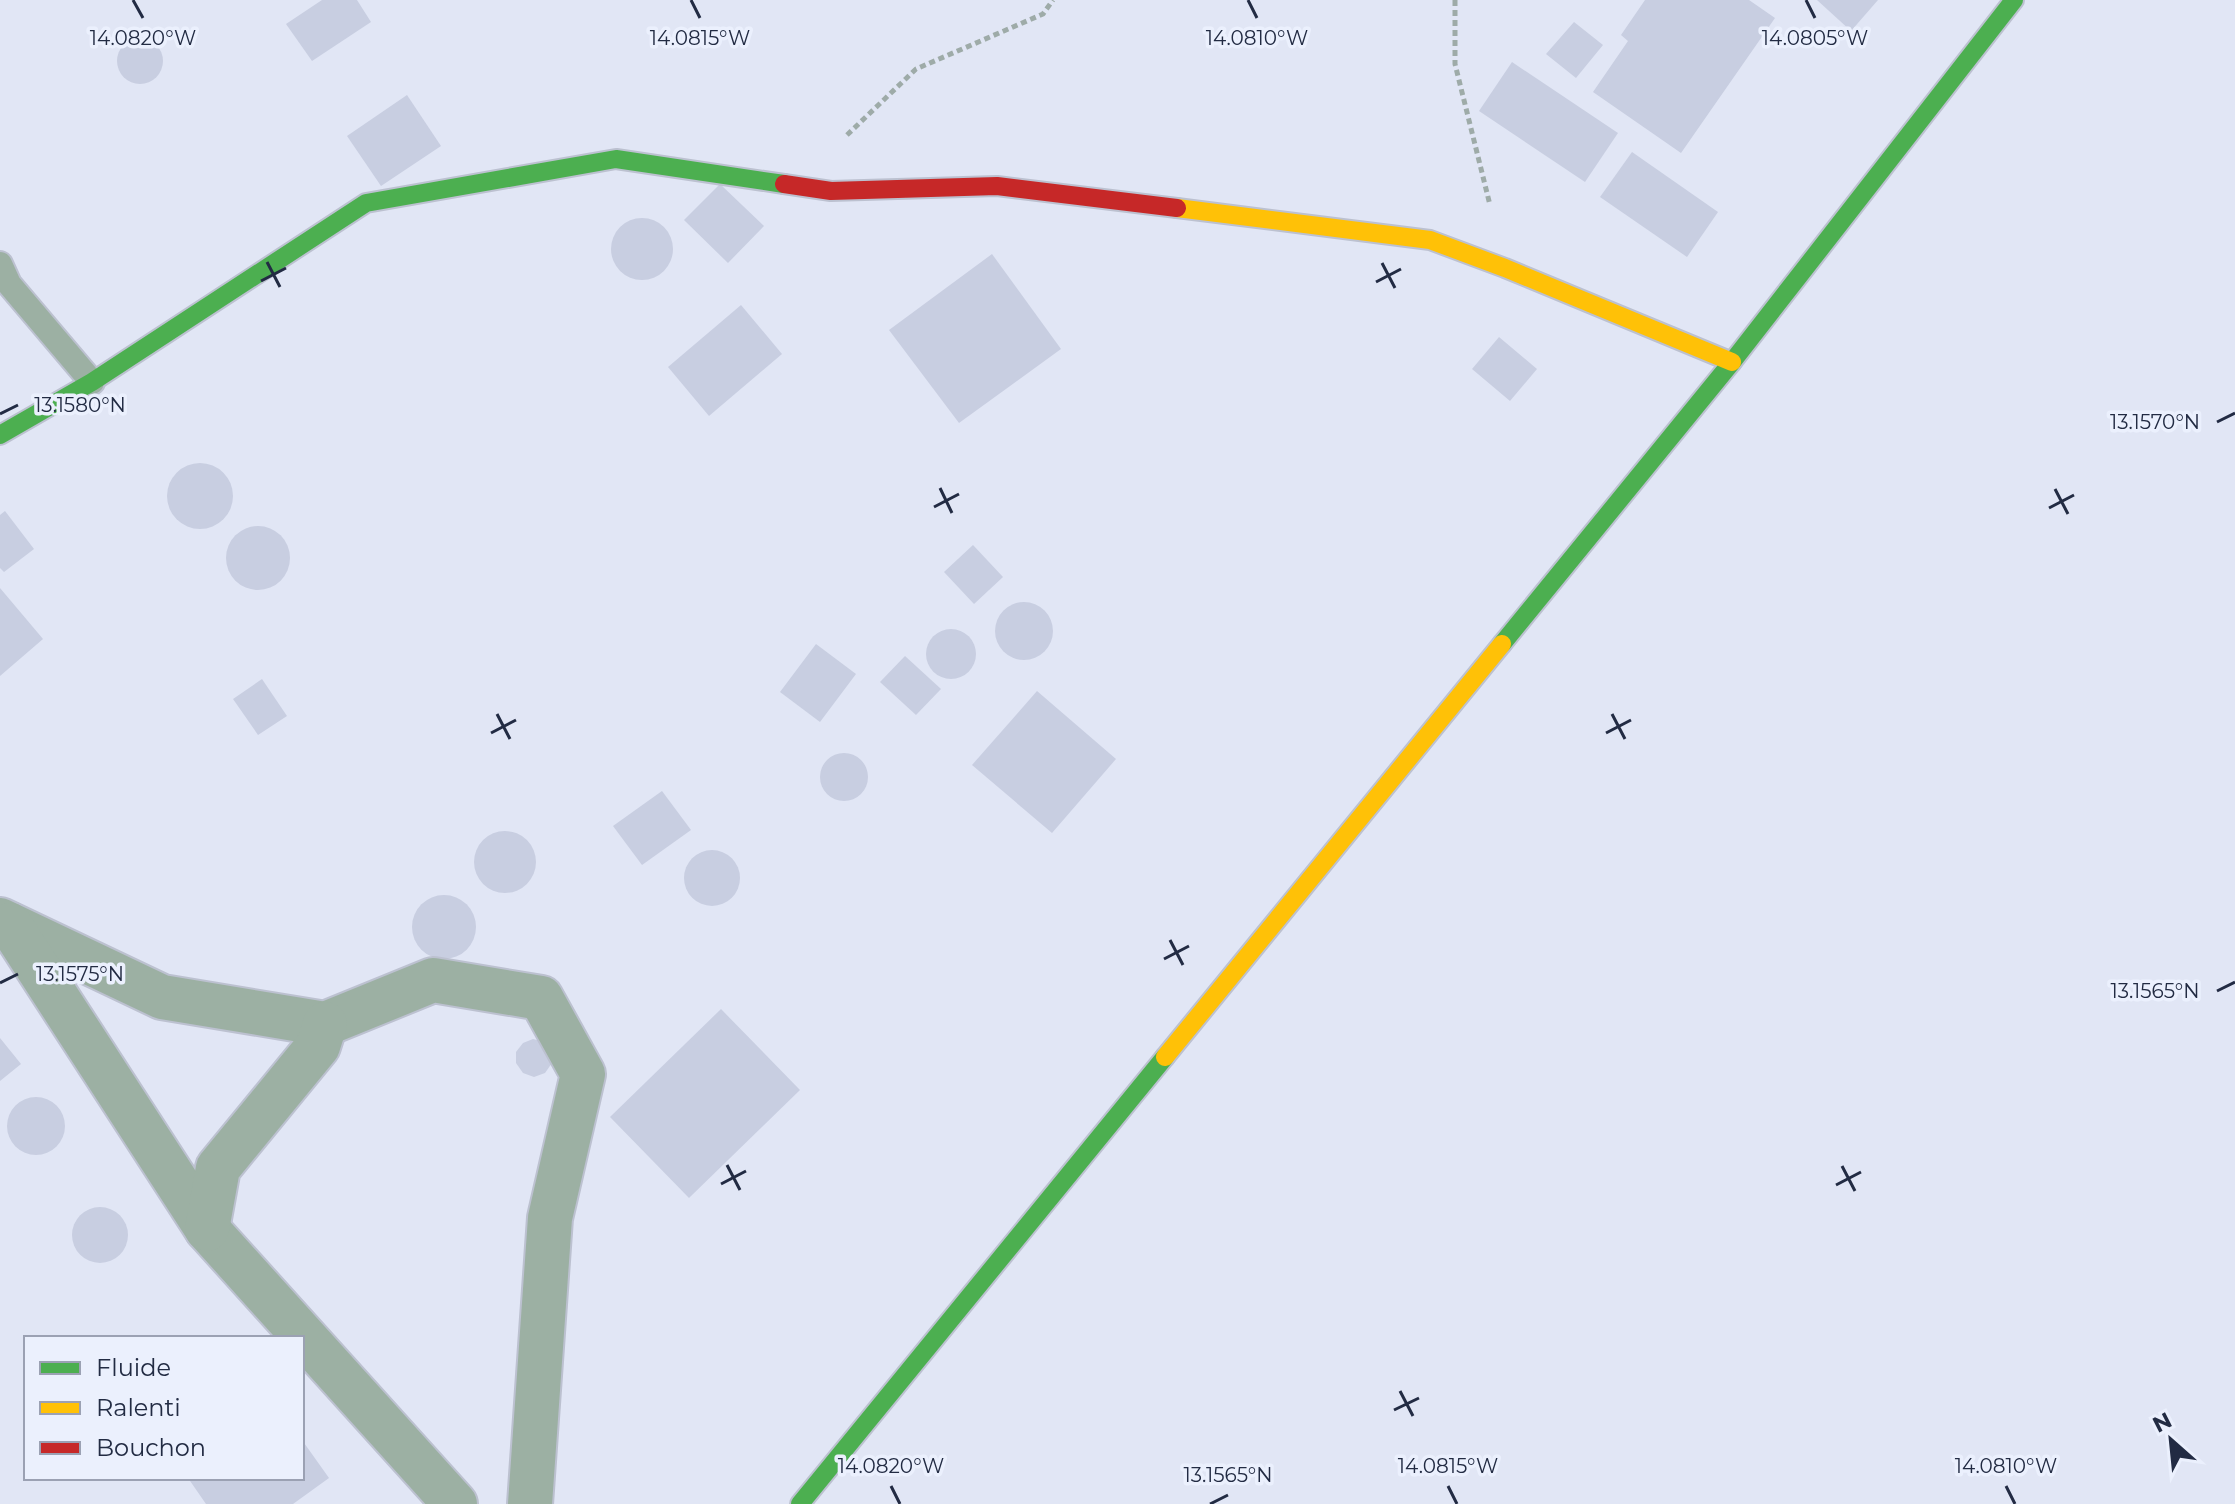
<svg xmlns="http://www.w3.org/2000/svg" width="2235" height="1504" viewBox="0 0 2235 1504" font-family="Montserrat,sans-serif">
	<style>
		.building { fill: #c8cee1 }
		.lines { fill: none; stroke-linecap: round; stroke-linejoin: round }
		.lane-casing { stroke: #bcc1d0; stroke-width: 28 }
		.street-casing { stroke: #bcc1d0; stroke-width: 48 }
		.fast-casing { stroke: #bcc1d0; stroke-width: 22 }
		.slow-casing { stroke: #bcc1d0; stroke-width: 22 }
		.jam-casing { stroke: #bcc1d0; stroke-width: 22 }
		.path { stroke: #9eaba8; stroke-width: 5; stroke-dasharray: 6 4; stroke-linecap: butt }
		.lane { stroke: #9cb0a3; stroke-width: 24 }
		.street { stroke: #9cb0a3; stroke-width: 44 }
		.fast { stroke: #4caf50; stroke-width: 18 }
		.slow { stroke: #ffc107; stroke-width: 18 }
		.jam { stroke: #c62828; stroke-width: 18 }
		.ticks { fill: none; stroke: #222b43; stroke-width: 3 }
		.ticks-label { font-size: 20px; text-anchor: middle; fill: #222b43; stroke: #ebf0fd; stroke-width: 7; stroke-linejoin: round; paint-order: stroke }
	</style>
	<rect width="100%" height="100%" fill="#e1e6f5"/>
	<g class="building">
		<polygon points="322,0 357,0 371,22 312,61 286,24"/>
		<polygon points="1645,0 1749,0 1775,18 1681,153 1593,92 1628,41 1621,35"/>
		<polygon points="1817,0 1878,0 1851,31"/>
		<polygon points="1574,22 1603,45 1576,78 1546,54"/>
		<circle cx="140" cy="61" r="23"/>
		<polygon points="1512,62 1618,133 1585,182 1479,111"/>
		<polygon points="407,95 441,146 381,186 347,136"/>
		<polygon points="1632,152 1718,212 1687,257 1600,197"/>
		<polygon points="720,184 764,226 728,263 684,220"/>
		<circle cx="642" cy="249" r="31"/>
		<polygon points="992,254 1061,349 959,423 889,330"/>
		<polygon points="741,305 782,354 709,416 668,367"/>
		<polygon points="1499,337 1537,369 1510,401 1472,369"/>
		<circle cx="200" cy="496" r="33"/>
		<polygon points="5,511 34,549 4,572 0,568 0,515"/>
		<circle cx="258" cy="558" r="32"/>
		<polygon points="973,545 1003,577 974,604 944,572"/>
		<polygon points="0,588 43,639 0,676"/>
		<circle cx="1024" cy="631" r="29"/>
		<circle cx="951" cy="654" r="25"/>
		<polygon points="816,644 856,674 820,722 780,692"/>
		<polygon points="905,656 941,689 916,715 880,682"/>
		<polygon points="262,679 287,716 258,735 233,699"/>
		<polygon points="1037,691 1116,759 1052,833 972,765"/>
		<circle cx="844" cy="777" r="24"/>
		<polygon points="662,791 691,830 642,865 613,826"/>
		<circle cx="505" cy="862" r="31"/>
		<circle cx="712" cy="878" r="28"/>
		<circle cx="444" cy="927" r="32"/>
		<polygon points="721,1009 800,1090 689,1198 610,1117"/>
		<polygon points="0,1038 21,1064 0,1081"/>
		<polygon points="533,1039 545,1042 552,1063 545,1073 534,1077 523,1073 516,1063 516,1052 523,1043"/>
		<circle cx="36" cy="1126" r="29"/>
		<circle cx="100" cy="1235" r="28"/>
		<polygon points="302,1440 329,1478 293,1504 206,1504 188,1478 302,1478"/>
	</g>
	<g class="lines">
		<defs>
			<polyline id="lane" points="0,264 9,284 92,382"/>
			<g id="street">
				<polyline points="0,920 162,997 325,1024 433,980 541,998 583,1074 550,1218 530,1504"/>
				<polyline points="10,925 207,1229 455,1504"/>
				<polyline points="207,1229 218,1168 318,1046 325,1024"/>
			</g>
			<g id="fast">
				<polyline points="0,435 92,382 366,203 616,159 784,184"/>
				<polyline points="1502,644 1732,362 2014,0"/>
				<polyline points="800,1504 1165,1057"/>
			</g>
			<g id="slow">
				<polyline points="1177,208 1430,240 1505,268 1732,362"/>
				<polyline points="1165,1057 1502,644"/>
			</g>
			<polyline id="jam" points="784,184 831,191 997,186 1177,208"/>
		</defs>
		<use href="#lane" class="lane-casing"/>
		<use href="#street" class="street-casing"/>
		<use href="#fast" class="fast-casing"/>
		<use href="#slow" class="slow-casing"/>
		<use href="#jam" class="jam-casing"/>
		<g class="path">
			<polyline points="1455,0 1455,64 1490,205"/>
			<polyline points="847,135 916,69 1043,14 1053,0"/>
		</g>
		<use href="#lane" class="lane"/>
		<use href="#street" class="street"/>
		<use href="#fast" class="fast"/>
		<use href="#slow" class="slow"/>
		<use href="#jam" class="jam"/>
	</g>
	<path class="ticks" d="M133,0l10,18M691,0l9,18M1248,0l9,18M1806,0l9,18M267,262l13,25M1382,263l13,25M261,281l25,-13M1376,282l25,-13M0,414l18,-9M2217,422l18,-9M940,488l12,25M2055,489l13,25M934,507l25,-13M2049,508l25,-13M497,714l13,25M1612,714l13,25M491,733l25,-13M1606,733l25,-13M1170,940l13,25M1164,959l25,-13M0,983l18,-9M2217,991l18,-9M727,1165l13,25M1842,1166l13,25M721,1184l25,-13M1836,1185l25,-13M1400,1391l13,25M1394,1410l25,-12M891,1486l9,18M1448,1486l9,18M2006,1486l9,18M1210,1504l18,-9"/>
	<g class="ticks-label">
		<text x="143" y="45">14.0820°W</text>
		<text x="700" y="45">14.0815°W</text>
		<text x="1257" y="45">14.0810°W</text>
		<text x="1815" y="45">14.0805°W</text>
		<text x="80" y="412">13.1580°N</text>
		<text x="2155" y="429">13.1570°N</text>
		<text x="80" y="981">13.1575°N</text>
		<text x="2155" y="998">13.1565°N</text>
		<text x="891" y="1473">14.0820°W</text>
		<text x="1448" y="1473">14.0815°W</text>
		<text x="2006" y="1473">14.0810°W</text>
		<text x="1228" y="1482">13.1565°N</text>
	</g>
	<rect x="24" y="1336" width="280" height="144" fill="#ebf0fd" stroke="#9ba1b3" stroke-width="2"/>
	<rect x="40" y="1362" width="40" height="12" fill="#4caf50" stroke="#9ba1b3" stroke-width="2"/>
	<text x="96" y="1376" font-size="24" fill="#222b43">Fluide</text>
	<rect x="40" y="1402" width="40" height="12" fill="#ffc107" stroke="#9ba1b3" stroke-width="2"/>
	<text x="96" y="1416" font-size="24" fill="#222b43">Ralenti</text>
	<rect x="40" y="1442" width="40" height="12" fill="#c62828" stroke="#9ba1b3" stroke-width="2"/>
	<text x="96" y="1456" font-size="24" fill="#222b43">Bouchon</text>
	<g transform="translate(2171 1440) rotate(333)" stroke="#ebf0fd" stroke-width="6" paint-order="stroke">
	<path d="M0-6L14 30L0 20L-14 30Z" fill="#222b43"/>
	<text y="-12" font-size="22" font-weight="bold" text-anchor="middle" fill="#222b43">N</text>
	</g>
</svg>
